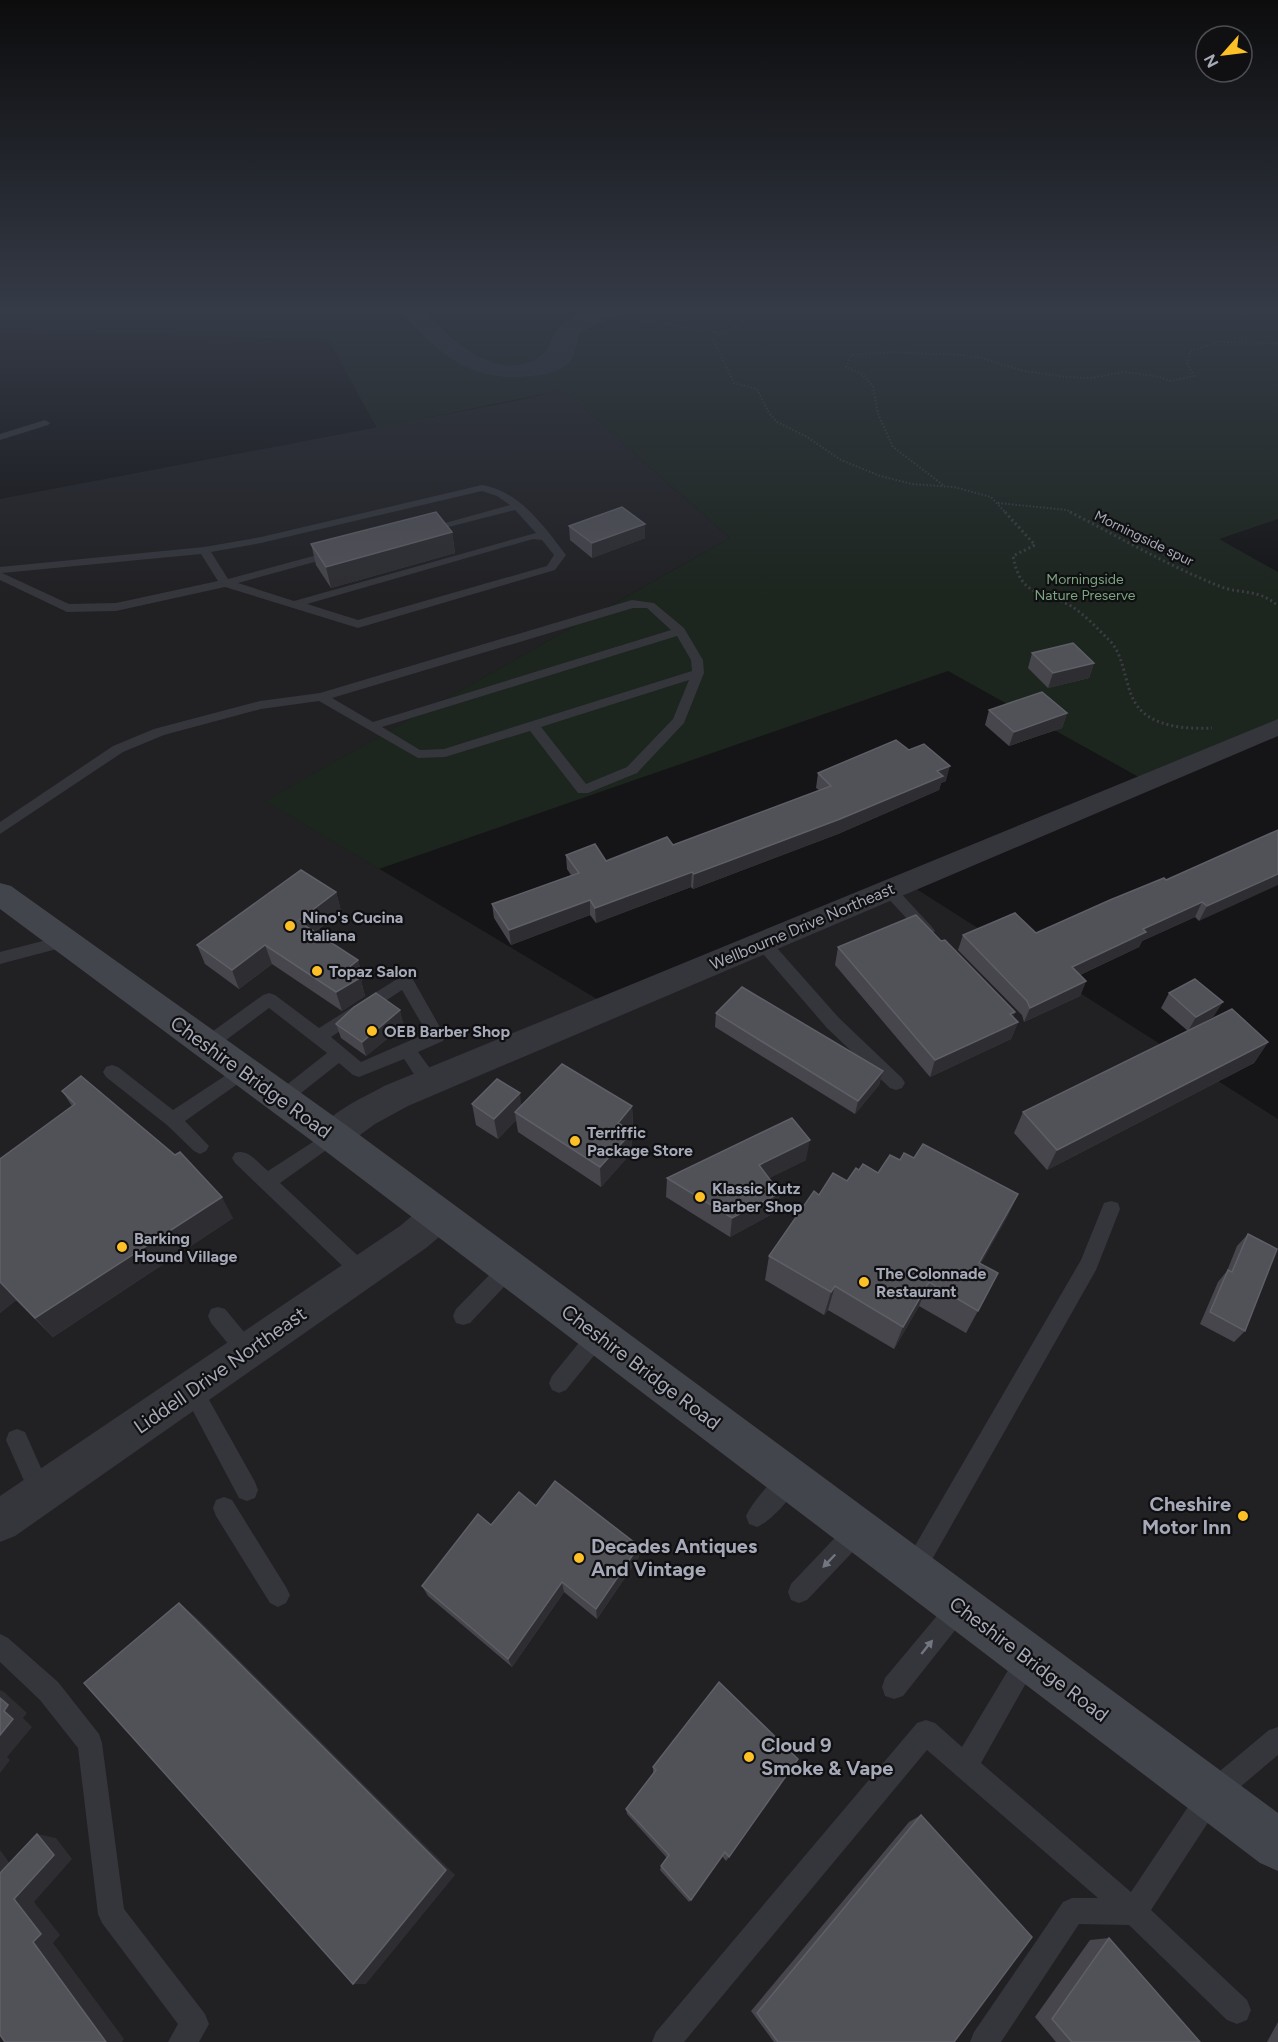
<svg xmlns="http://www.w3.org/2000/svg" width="1278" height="2042" viewBox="0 0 1278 2042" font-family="Figtree,sans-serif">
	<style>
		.built { fill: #212124 }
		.green { fill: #1c251e }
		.water { fill: #2a333b }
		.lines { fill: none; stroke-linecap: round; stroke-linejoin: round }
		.path-far1 { stroke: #3b3d43; stroke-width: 2; stroke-dasharray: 1.5 2; stroke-linecap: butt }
		.path { stroke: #3b3d43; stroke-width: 3; stroke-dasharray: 2 3; stroke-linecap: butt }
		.lane { fill: #35363c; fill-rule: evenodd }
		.street { fill: #35363c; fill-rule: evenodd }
		.secondary { fill: #43454c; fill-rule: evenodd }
		.wall { fill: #46464c }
		.shaded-wall { fill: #2e2e32 }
		.building { fill: #515158; stroke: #5e5f67; stroke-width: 1.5 }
		.oneway { fill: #737680 }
		.poi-dot { fill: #fdc027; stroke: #101012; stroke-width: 2 }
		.labels { text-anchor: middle; stroke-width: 4.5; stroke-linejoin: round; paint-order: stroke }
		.far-street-label { font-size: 14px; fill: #a6aab8; stroke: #101012 }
		.far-park-label { font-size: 14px; fill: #7ba480; stroke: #101012 }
		.poi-label { font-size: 16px; font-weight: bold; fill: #a6aab8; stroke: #101012; text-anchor: start }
		.street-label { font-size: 16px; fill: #a6aab8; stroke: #101012 }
		.near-street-label { font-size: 20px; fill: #a6aab8; stroke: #101012 }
		.near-poi-label { font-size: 20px; font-weight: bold; fill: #a6aab8; stroke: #101012; text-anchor: start }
	</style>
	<rect width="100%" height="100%" fill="#151517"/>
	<polygon class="built" points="563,390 730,538 266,801 617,1011 907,883 1278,1119 1278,2042 0,2042 0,499 505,403"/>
	<polygon class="green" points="0,310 1278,310 1278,519 1219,539 1278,572 1278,725 1144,780 948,671 379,869 265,801 730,538 563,390 377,428 328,340 0,330"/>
	<path class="water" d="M398,310h25c29,29 70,73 115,48 14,-8 14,-29 28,-37 22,-12 43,-11 67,-11l-21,7 -33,16c-2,7 -3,20 -8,27 -8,12 -29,15 -42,16 -61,7 -92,-25 -131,-66z"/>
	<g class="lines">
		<g class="path-far1">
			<polyline points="766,310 713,339 734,383 757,389 769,413 777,422 807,437 841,460 880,476 912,484 954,487 991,497 1006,513"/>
			<polyline points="1139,310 1189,317 1243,313 1278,315"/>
			<polyline points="640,320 721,333"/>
			<polyline points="943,485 893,447 878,414 873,386 863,375 846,367 851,355 891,352 960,355 978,357 1024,371 1065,377 1091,378 1124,372 1160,377 1170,381 1194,376 1187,363 1190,351 1219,342 1278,343"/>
			<polyline points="998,503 1067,510 1073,513"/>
		</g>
		<g class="path">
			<path d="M1005,512l30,33 -22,11c8,42 27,33 58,50 13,8 27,23 38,34 20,20 13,56 36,74 18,14 46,15 67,14"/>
			<path d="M1070,512c49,25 97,53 149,74 22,9 39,2 59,20"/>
		</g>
		<g class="lane">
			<polygon points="45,420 50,423 48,425 0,440 0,434"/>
			<path d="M482,485c37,6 62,41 84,70l-11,15 -197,58 -133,-41 -109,24 -49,1 -67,-32v-13l204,-20 57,-10zM482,491l15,5 13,9 -90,25 5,3 90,-23 21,23 -242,68 -56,-18 102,-28v-4h-8l-104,28 -17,-27 50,-9zM533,539l9,1 12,15 -7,11 -189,54 -51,-16zM201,554l17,27 -102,22 -47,1 -67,-31z"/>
			<path d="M632,600l22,3 30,25 19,32 1,13 -20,50 -47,50 -49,20h-10l-48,-62 -85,26 -27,1 -99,-57 -58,8 -97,26 -41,17 -123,82v-12l113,-76 41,-17 106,-28 60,-8zM633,608h14l24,22 -298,92 -41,-24zM677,636l14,24 1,11 -248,78 -24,1 -38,-23zM689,680l-16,39 -46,48 -41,17 -45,-57z"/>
			<polygon points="889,885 894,886 932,927 935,931 932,935 922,935 884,894 881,890"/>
			<polygon points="66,935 72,937 74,941 72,945 0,964 0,952"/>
			<polygon points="763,937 769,939 839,1018 902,1078 905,1083 902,1088 896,1090 890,1088 827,1028 757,947 755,943 757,939"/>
			<path d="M405,974l6,2 34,60 -2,5 -25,11 22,30 -3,5c-15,5 -25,-17 -33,-28l-45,18 -6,-2 -14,-12 -52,41 -6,2 -6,-2 -3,-5 3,-5 52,-41 -58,-45 -55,41 -6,2 -6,-2 -2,-5 2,-5 61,-44 6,-2 6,2 44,33zM402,990l25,43 -66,29 -30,-25z"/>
			<polygon points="243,1064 249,1066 252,1071 249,1076 185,1121 209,1146 206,1151 200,1154 194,1151 167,1125 106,1077 103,1072 106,1067 112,1065 118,1067 173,1110"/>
			<path d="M333,1129l6,2 3,5 -3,5 -59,42 89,83 3,6 -3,6 -7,3 -7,-3 -120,-115 -3,-5 3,-5c13,-5 23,10 33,18z"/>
			<polygon points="1111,1201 1118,1203 1120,1209 1096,1270 921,1579 913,1582 905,1579 902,1571 905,1563 1081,1260 1104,1203"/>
			<polygon points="509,1259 516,1262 519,1268 516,1274 470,1323 463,1325 456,1323 453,1316 456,1309 502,1262"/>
			<polygon points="218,1307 225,1309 254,1344 257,1351 254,1358 247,1361 240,1358 211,1323 208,1316 211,1309"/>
			<polygon points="598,1326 605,1328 608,1335 605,1342 566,1390 559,1393 552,1390 549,1383 552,1376 591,1328"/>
			<polygon points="192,1379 199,1382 255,1482 258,1490 255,1498 247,1501 239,1498 185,1396 182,1389 185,1382"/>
			<polygon points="17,1429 25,1432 52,1493 49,1501 41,1504 33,1501 6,1440 9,1432"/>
			<path d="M790,1468l8,3 3,8c-7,16 -28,41 -44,48l-8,-3 -3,-8c6,-14 30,-42 44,-48z"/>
			<polygon points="224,1497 232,1500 286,1587 290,1595 286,1603 278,1607 270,1603 216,1516 213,1508 216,1500"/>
			<polygon points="857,1520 865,1523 868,1531 865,1539 807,1600 799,1603 791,1600 788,1592 791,1584 849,1523"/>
			<polygon points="959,1595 967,1599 971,1607 967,1615 903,1696 894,1699 885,1696 882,1687 885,1678 951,1599"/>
			<polygon points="0,1634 8,1638 58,1682 99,1734 102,1743 124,1909 205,2014 209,2024 199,2042 168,2042 178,2024 102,1923 98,1914 78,1748 40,1700 0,1662"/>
			<polygon points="1027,1648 1035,1652 1039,1660 981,1763 1131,1892 1202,1786 1269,1730 1278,1727 1278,1755 1220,1804 1151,1910 1247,2000 1251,2010 1247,2020 1237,2024 1227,2020 1129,1925 1079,1924 1001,2042 970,2042 974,2032 1063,1902 1072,1898 1098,1898 927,1750 684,2042 652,2042 656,2032 917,1723 926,1720 935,1723 962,1747 1019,1652"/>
		</g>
		<g class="street">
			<path d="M1278,719v17l-870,370 -33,18 -30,22 -12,4 -12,-4 -5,-10c12,-24 45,-37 68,-50z"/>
			<polygon points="438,1200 451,1205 456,1216 451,1227 426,1248 15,1536 0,1542 0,1496 400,1226 425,1205"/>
		</g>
		<polygon class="secondary" points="0,883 11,886 346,1125 1278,1813 1278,1871 1260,1863 320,1147 0,909"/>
	</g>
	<g class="wall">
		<polygon points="569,526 645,538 592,558 570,540"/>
		<polygon points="452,532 455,553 331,588 316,565 311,544"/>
		<polygon points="1032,653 1094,663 1089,678 1048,688 1028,668"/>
		<polygon points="989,710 1067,713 1062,728 1009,746 985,725"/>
		<polygon points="818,773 946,781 941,783 939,790 838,834 693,889 691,887 596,923 590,915 511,945 494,918 492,904 571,875 567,869 566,855 606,861 673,845 819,790 816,788"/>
		<polygon points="1278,830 1199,921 1195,917 1142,941 1139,947 1080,975 1086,981 1080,996 1024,1022 1022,1015 958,950 963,935 1036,933 1166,880"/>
		<polygon points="336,892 341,911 315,932 358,960 363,979 361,981 365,996 342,1011 272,964 239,989 205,964 197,945"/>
		<polygon points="941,941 1015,1012 1013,1017 1018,1022 1011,1039 930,1077 835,965 838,947"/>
		<polygon points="1169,993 1214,1016 1188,1031 1161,1008"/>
		<polygon points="716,1013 883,1071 879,1085 855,1114 715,1027"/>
		<polygon points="336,1024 404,1025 366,1056 341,1038"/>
		<polygon points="1268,1042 1254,1063 1047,1170 1014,1133 1023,1112"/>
		<polygon points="62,1091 233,1218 53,1337 16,1300 0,1313 72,1106"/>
		<polygon points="472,1104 632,1106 633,1126 629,1130 632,1132 632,1152 601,1187 518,1132 516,1120 498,1139 476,1125"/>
		<polygon points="914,1158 1018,1194 1006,1219 981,1263 986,1296 966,1333 919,1306 894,1349 828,1310 824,1315 765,1280 769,1256 819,1195 847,1181 859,1170 878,1173 900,1160"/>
		<polygon points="806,1160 769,1178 780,1193 776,1212 730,1237 666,1197 667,1178"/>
		<polygon points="1248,1234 1245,1331 1234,1342 1200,1324 1218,1282 1227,1271 1237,1246"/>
		<polygon points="536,1506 639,1557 597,1619 564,1592 512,1667 428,1596 422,1586 491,1525"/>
		<polygon points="719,1682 729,1857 726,1861 722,1856 689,1902 660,1870 661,1866 667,1858 627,1814 626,1809 653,1774 653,1767"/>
		<polygon points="921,1815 954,2042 774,2042 751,2011 909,1822"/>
		<polygon points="1109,1938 1200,2042 1056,2042 1035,2017 1090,1940"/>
		<polygon points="1278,2022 1278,2042 1267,2042"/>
	</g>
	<g class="shaded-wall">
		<polygon points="645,524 645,538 592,558 592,543"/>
		<polygon points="452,532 455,553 331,588 326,567"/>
		<polygon points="1094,663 1089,678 1048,688 1053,673"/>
		<polygon points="1067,713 1062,728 1009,746 1014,732"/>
		<polygon points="950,766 946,781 941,783 939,790 838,834 693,889 694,874"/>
		<polygon points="692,872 691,887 596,923 595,908"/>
		<polygon points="1278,874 1278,885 1199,921 1207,906"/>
		<polygon points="336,892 341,911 304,940 298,921"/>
		<polygon points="590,900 590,915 511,945 509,930"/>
		<polygon points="1202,902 1195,917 1142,941 1139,947 1065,982 1072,967 1143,929"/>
		<polygon points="265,945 272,964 239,989 232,970"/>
		<polygon points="358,960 363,979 361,981 365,996 342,1011 336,992 347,969"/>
		<polygon points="1086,981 1080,996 1024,1022 1030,1008"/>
		<polygon points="1223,1002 1214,1016 1188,1031 1196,1017"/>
		<polygon points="400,1010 404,1025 366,1056 362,1042"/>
		<polygon points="1015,1012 1010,1025 1018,1022 1011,1039 930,1077 935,1060"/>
		<polygon points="1268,1042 1254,1063 1047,1170 1057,1150"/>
		<polygon points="883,1071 879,1085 855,1114 858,1101"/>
		<polygon points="520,1093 522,1113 515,1112 516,1120 498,1139 494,1119"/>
		<polygon points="632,1106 633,1126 618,1143 618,1123"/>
		<polygon points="632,1132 632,1152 601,1187 600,1167"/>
		<polygon points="810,1140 806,1160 756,1185 759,1165"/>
		<polygon points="780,1193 776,1212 730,1237 732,1218"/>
		<polygon points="1018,1194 1006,1219 968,1286 979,1263"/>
		<polygon points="222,1197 233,1218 53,1337 35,1318"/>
		<polygon points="0,1282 16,1300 0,1313"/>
		<polygon points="929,1282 919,1306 894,1349 903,1327"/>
		<polygon points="835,1286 828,1310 824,1315 831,1292"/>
		<polygon points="639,1546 639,1557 597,1619 596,1609"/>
		<polygon points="562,1582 564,1592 512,1667 508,1659"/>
		<polygon points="179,1603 197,1618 455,1875 366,1984 353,1984"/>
		<polygon points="0,1690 4,1692 27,1713 23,1718 32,1727 7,1757 10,1760 0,1773 0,1735 4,1711 0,1698"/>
		<polygon points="37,1834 56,1838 72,1859 34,1902 60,1935 53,1943 124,2039 122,2042 106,2042 33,1942 14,1899"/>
		<polygon points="0,1850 20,1877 0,1873"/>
	</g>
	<g class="building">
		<polygon points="622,507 645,524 592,543 569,526"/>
		<polygon points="436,512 452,532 326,567 311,544"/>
		<polygon points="1073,643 1094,663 1053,673 1032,653"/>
		<polygon points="1042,692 1067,713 1014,732 989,710"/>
		<polygon points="896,740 909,750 924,744 950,766 937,771 943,776 840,819 694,874 692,872 595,908 590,900 509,930 492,904 579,873 566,855 595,844 606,861 667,837 673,845 831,786 818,773"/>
		<polygon points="1278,830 1278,874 1207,906 1202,902 1143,929 1146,932 1072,967 1086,981 1030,1008 1027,1001 963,935 1015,913 1036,933 1110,900 1164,878 1166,880"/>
		<polygon points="301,870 336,892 298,921 358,960 347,969 360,978 336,992 265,945 232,970 197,945"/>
		<polygon points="916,915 941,941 945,940 1015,1012 1010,1014 1018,1022 935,1060 838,947"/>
		<polygon points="1195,979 1223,1002 1196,1017 1169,993"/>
		<polygon points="742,987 883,1071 858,1101 716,1013"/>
		<polygon points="376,993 400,1010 362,1042 336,1024 354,1007"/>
		<polygon points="1232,1009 1268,1042 1057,1150 1023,1112"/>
		<polygon points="562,1064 632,1106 618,1123 632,1132 600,1167 515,1112"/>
		<polygon points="81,1076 175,1155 180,1152 222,1197 35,1318 0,1282 0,1159 75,1104 62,1091"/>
		<polygon points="497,1079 520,1093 494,1119 472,1104"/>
		<polygon points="792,1118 810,1140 759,1165 780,1193 732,1218 667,1178"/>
		<polygon points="923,1144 1018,1194 979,1263 998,1273 978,1311 929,1282 903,1327 835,1286 831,1292 769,1256 814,1191 819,1195 833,1173 847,1181 856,1168 859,1170 863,1164 878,1173 890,1155 900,1160 904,1153 914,1158"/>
		<polygon points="1248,1234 1277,1249 1245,1331 1210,1312 1228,1270 1232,1272"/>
		<polygon points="555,1481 639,1546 596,1609 562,1582 508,1659 422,1586 478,1514 491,1525 519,1492 536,1506"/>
		<polygon points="179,1603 446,1870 353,1984 84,1683"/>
		<polygon points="719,1682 798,1759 729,1857 725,1852 691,1900 661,1866 669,1855 626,1809 656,1770 653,1767"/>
		<polygon points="0,1698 8,1705 4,1711 13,1719 0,1735"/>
		<polygon points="921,1815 1032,1937 954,2042 778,2042 757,2013"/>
		<polygon points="37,1834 54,1855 14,1899 41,1934 33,1942 106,2042 5,2042 0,2035 0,1873"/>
		<polygon points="1109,1938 1200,2042 1072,2042 1052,2019"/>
	</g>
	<defs><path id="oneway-solid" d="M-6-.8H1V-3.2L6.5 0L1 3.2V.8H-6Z" transform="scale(1.5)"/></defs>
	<g class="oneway">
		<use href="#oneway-solid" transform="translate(829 1561) rotate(134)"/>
		<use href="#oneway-solid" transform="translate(927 1647) rotate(-51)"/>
	</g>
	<linearGradient id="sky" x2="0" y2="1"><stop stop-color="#0c0c0d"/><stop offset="0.52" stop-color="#353b47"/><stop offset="1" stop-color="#353b47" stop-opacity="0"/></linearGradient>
	<rect width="1278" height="596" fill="url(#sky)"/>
	<g class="poi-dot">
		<circle cx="290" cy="926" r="6"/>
		<circle cx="317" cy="971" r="6"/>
		<circle cx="372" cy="1031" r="6"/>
		<circle cx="575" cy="1141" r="6"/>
		<circle cx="700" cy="1197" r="6"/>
		<circle cx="122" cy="1247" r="6"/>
		<circle cx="864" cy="1282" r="6"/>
		<circle cx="1243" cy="1516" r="6"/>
		<circle cx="579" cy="1558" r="6"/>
		<circle cx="749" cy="1757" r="6"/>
	</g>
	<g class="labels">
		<g class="far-street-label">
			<text transform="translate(1144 538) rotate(26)" y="5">Morningside spur</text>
		</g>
		<g class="far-park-label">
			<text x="1085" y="584">Morningside<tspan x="1085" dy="16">Nature Preserve</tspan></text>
		</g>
		<g class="poi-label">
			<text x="302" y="923">Nino's Cucina<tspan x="302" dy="18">Italiana</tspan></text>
			<text x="329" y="977">Topaz Salon</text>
			<text x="384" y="1037">OEB Barber Shop</text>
			<text x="587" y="1138">Terriffic<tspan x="587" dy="18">Package Store</tspan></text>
			<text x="712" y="1194">Klassic Kutz<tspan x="712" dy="18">Barber Shop</tspan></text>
			<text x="134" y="1244">Barking<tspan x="134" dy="18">Hound Village</tspan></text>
			<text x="876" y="1279">The Colonnade<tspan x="876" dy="18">Restaurant</tspan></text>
		</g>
		<g class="street-label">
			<text transform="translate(802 926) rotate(-23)" y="6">Wellbourne Drive Northeast</text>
		</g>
		<g class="near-street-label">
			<text transform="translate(251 1077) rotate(36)" y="7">Cheshire Bridge Road</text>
			<text transform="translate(641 1367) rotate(37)" y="7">Cheshire Bridge Road</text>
			<text transform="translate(220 1370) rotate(-35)" y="7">Liddell Drive Northeast</text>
			<text transform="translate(1029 1659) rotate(37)" y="7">Cheshire Bridge Road</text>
		</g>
		<g class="near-poi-label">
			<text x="1231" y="1511" text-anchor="end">Cheshire<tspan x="1231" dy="23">Motor Inn</tspan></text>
			<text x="591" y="1553">Decades Antiques<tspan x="591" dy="23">And Vintage</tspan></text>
			<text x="761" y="1752">Cloud 9<tspan x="761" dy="23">Smoke &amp; Vape</tspan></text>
		</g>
	</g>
	<g transform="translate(1224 54) rotate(242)"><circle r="28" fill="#101012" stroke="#4c4e54" stroke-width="1.5"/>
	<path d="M0-4.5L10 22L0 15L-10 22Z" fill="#fdc027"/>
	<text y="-9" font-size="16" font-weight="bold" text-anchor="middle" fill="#a6aab8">N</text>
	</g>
</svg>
